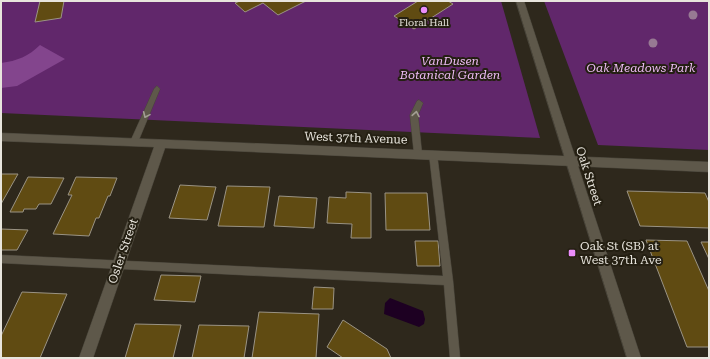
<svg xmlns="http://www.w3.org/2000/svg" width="710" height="359" viewBox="0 0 710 359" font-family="'Roboto Serif',serif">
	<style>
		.green { fill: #61276b }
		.forest { fill: #83458d }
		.water { fill: #1d0022 }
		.building { fill: #604b12; stroke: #9a9384 }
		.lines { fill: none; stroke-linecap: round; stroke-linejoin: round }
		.service-casing { stroke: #48443a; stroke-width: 1 }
		.minor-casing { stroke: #48443a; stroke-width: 1 }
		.secondary-casing { stroke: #48443a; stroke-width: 1 }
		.service { fill: #5e584a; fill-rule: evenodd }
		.minor { fill: #5e584a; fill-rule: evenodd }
		.secondary { fill: #5e584a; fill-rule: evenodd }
		.tree { fill: #977993 }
		.oneway { stroke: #a39e94 }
		.poi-dot { fill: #eb8dfb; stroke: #241f12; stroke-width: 1.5 }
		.labels { text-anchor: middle; stroke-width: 4; stroke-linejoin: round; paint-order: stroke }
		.far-poi-label { font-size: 10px; fill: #e8e5dd; stroke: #241f12 }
		.park-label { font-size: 12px; font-style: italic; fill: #edbbf5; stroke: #241f12 }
		.street-label { font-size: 12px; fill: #e8e5dd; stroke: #241f12 }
		.poi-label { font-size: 12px; fill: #e8e5dd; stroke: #241f12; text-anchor: start }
	</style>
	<rect width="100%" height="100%" fill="#2e281c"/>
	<g class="green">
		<polygon points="1,1 501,1 540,138 1,113"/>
		<polygon points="544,1 709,1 709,150 598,145"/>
	</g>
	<path class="forest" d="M40,45l25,14 -48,27 -16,2v-25c16,-2 28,-7 39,-18z"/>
	<polygon class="water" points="390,298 423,311 425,319 424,324 419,327 384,314 385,303"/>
	<g class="building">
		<polygon points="40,1 64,1 61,18 35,22"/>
		<polygon points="240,1 306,1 278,15 263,3 245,12 235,3"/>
		<polygon points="418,1 448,1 453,4 414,29 394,16"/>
		<polygon points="1,174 18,174 1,204"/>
		<polygon points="28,177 64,178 51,204 39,204 36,209 24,209 23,212 10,212"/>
		<polygon points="76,177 117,178 110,196 108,196 99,218 96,218 89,236 53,234 72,195 68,195"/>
		<polygon points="180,185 216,187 207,220 169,218"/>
		<polygon points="227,186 270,187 264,227 218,226"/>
		<polygon points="627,191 705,193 709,202 709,228 640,226"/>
		<polygon points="346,192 371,193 371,238 351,238 352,224 327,223 329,197 346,198"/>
		<polygon points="385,193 427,193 430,230 386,230"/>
		<polygon points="279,196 317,198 314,228 274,226"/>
		<polygon points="1,229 28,230 17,250 1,250"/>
		<polygon points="646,240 687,241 709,291 709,347 687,347"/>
		<polygon points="415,241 438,241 440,266 417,266"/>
		<polygon points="701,242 709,242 709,259"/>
		<polygon points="161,275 201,276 195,302 154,300"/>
		<polygon points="314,287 334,288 333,309 312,309"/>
		<polygon points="22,292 67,294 40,358 1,358 1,336"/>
		<polygon points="259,312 319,314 316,358 252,358"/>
		<polygon points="343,320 387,349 391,358 343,358 327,347"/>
		<polygon points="135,324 181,325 173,358 125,358"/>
		<polygon points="199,325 249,326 244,358 192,358"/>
	</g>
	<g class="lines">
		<defs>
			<g id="service">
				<polygon points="157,86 160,89 138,142 137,144 131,144 130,142 154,89"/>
				<polygon points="419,100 423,103 418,115 422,154 421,156 415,156 414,154 410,115 417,101"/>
				<polygon points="433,151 436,152 437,154 453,281 460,358 450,358 444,285 1,263 1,255 443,276 429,154 430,152"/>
			</g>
			<polygon id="minor" points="1,133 709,162 709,172 165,148 93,358 79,358 154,147 1,141"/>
			<polygon id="secondary" points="516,1 524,1 641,358 627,358"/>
		</defs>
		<use href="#service" class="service-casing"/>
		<use href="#minor" class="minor-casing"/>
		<use href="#secondary" class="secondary-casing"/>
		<use href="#service" class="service"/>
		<use href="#minor" class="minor"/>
		<use href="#secondary" class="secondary"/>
	</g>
	<g class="tree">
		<circle cx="693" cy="15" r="4.5"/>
		<circle cx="653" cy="43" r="4.5"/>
	</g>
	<defs><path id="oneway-chevron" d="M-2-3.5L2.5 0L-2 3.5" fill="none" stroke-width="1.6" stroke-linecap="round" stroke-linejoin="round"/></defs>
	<g class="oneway">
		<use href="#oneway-chevron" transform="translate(416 114) rotate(-80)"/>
		<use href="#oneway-chevron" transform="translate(146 115) rotate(114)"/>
	</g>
	<g class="poi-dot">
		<circle cx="424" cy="10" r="4"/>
		<rect x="568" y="249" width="8" height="8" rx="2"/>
	</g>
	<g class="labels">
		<g class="far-poi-label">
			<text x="424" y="26">Floral Hall</text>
		</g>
		<g class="park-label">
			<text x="450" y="65">VanDusen<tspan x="450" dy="14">Botanical Garden</tspan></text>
			<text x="641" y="72">Oak Meadows Park</text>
		</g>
		<g class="street-label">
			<text transform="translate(356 138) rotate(2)" y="4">West 37th Avenue</text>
			<text transform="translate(589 176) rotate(72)" y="4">Oak Street</text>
			<text transform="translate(123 251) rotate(-71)" y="4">Osler Street</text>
		</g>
		<g class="poi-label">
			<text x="580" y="250">Oak St (SB) at<tspan x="580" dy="14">West 37th Ave</tspan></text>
		</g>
	</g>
	<rect width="710" height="359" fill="none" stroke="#e8e5dd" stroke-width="4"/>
</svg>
